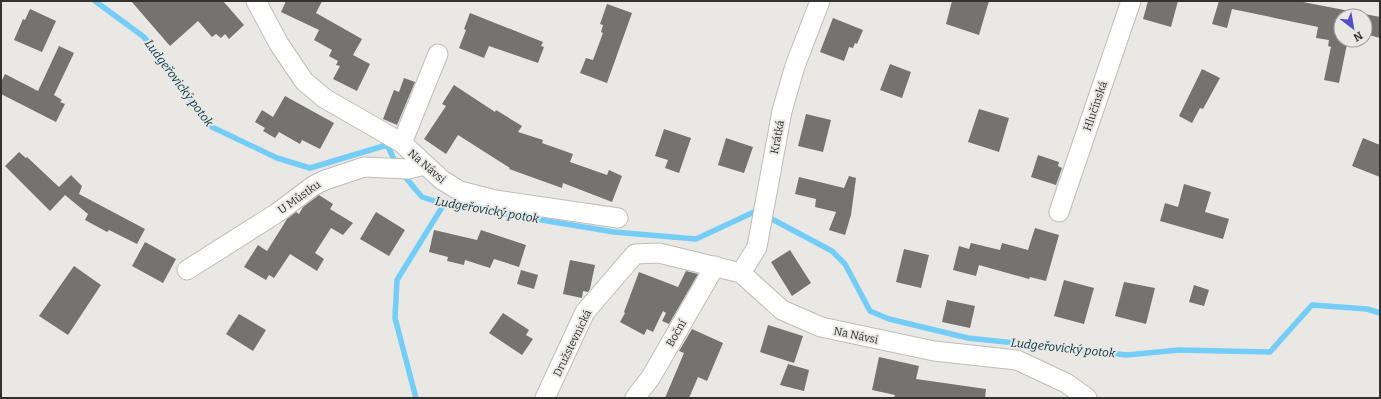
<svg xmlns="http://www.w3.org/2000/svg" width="1381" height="399" viewBox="0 0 1381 399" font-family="Bitter,serif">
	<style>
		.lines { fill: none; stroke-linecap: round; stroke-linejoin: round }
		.stream { stroke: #74cdf6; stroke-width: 5.5 }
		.building { fill: #74736f }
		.minor-casing { stroke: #bfbdb9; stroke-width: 21 }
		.minor { stroke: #fff; stroke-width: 19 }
		.labels { text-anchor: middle; stroke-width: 4; stroke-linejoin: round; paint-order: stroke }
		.street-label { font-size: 11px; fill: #333230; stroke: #e9e8e4 }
		.water-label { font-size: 12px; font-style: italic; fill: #063142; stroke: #e9e8e4 }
	</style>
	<rect width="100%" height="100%" fill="#e9e8e4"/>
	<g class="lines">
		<g class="stream">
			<polyline points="95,1 144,37 212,127 277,158 310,168 387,145 397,165"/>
			<polyline points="401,172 422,197 444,204 614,232 696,239 754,212"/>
			<polyline points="770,218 832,251 845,264 870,311 889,319 968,338 1127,355 1179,350 1270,352 1312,305 1367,309 1380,313"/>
			<polyline points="416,398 395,318 397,280 444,204"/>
		</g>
	</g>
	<g class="building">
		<polygon points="131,1 223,1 244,25 229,39 225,34 221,38 216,34 212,37 198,21 170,46"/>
		<polygon points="286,1 322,1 316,13 362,39 353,55 370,64 357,91 333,79 340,66 336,65 338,61 329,56 332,50 314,40 319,30 281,12"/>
		<polygon points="952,1 989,1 979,35 946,24"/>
		<polygon points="1148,1 1178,1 1171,27 1143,19"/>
		<polygon points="1219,1 1298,1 1380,17 1380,38 1365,34 1365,16 1341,16 1341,40 1353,40 1352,45 1347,44 1339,83 1324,80 1331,47 1328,46 1329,40 1316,38 1318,27 1232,9 1227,28 1212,24"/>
		<polygon points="607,4 632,13 607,83 580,73 586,58 593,60 603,33 601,32 603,25 600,24"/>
		<polygon points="30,9 56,21 42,52 14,40 23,19 25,20"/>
		<polygon points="470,13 543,42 541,46 544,47 538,63 489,46 484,58 459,48 466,30 464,29"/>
		<polygon points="833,18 863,30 857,44 855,43 853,48 849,47 844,61 820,52"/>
		<polygon points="59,46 74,53 54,95 62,100 60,102 65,104 56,122 1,94 1,82 5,74 38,91"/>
		<polygon points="890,64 911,72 902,98 880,90"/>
		<polygon points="1202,69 1220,78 1203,109 1200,108 1192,123 1179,116"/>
		<polygon points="404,78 415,82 397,125 383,119 394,90 399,92"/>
		<polygon points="454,85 495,112 496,110 522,126 518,132 543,140 542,143 573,154 570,162 607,175 609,170 622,176 612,202 563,183 562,188 509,169 510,168 458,135 446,154 424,139 446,106 442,104"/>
		<polygon points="285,96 334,123 320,149 302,140 300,144 279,132 275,138 263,131 265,128 255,122 262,110 273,117"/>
		<polygon points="979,109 1009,118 999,152 968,142"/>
		<polygon points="806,114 831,120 823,152 798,146"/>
		<polygon points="664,129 691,138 679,173 665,168 668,160 655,156"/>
		<polygon points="726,138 753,147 744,173 718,165"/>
		<polygon points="1363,138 1380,145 1380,177 1352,166"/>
		<polygon points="19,152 26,158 27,157 59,187 71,175 82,186 79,194 145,229 137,244 109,230 107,232 85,220 88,214 65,195 50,211 5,166"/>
		<polygon points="1038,155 1059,162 1058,166 1062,168 1056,185 1031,177"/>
		<polygon points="849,176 856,178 851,215 845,235 829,230 836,212 815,207 816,199 795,194 799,177 844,188"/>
		<polygon points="1184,184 1211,192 1205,212 1229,219 1223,239 1160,221 1165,203 1178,207"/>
		<polygon points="319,195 333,204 330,209 353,223 343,235 331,228 315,253 324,259 317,271 290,254 274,278 269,275 266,280 244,267 258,245 267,251 287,219 296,212 299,214 303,207"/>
		<polygon points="376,212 405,230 389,256 360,239"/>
		<polygon points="1035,228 1059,235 1046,281 1030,277 1029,279 979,265 976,276 953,270 959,246 969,249 971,243 1000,250 1002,243 1028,250"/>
		<polygon points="434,230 477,240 481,230 526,245 519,267 494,259 490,268 465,260 464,265 447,261 448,257 429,252"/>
		<polygon points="145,242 176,259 163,283 132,266"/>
		<polygon points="904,249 929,255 921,288 896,282"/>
		<polygon points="790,250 811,283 792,296 771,262"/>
		<polygon points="570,260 595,265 590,289 588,292 583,291 582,298 563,294"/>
		<polygon points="74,266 101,285 68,335 39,316"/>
		<polygon points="521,270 538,275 534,289 517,284"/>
		<polygon points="686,271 698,274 669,324 662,321 666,313 663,311 653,332 647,329 644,335 620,322 625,313 624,312 639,272 678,287"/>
		<polygon points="1064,280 1094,288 1084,324 1054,316"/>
		<polygon points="1124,282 1155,288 1146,324 1115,316"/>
		<polygon points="1194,285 1209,290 1204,306 1189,302"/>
		<polygon points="947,300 975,306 970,328 942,322"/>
		<polygon points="503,313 529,330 526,335 533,339 522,355 489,333"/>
		<polygon points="239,314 266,330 253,351 226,334"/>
		<polygon points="768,325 803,336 794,363 760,352"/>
		<polygon points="692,329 723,343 707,381 698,377 689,398 665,398 684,353 679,351"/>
		<polygon points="879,357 919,366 916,379 986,389 985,398 894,398 895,395 872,390"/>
		<polygon points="788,364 809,370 804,391 780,385"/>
	</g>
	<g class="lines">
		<defs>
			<g id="minor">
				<polyline points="256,1 279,44 304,81 324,98 402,143 442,180 460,191 495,200 618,218"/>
				<polyline points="402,143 438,54"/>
				<polyline points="1059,212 1131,1"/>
				<polyline points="187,270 277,213 313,186 325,180 364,167 408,169 425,165"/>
				<polyline points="741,273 757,247 782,111 795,66 820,1"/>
				<polyline points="545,398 585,312 635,254 659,253 741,273 782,310 821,327 934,351 1017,360 1066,383 1087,398"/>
				<polyline points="635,398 651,377 715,266"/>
			</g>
		</defs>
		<use href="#minor" class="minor-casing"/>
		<use href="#minor" class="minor"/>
	</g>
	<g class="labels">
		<g class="street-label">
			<text transform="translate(1095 106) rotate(-71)" y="4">Hlučínská</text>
			<text transform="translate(777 137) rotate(-79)" y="4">Krátká</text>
			<text transform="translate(427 166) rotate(41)" y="4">Na Návsi</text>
			<text transform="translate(299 197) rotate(-35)" y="4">U Můstku</text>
			<text transform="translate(676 333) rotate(-60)" y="4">Boční</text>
			<text transform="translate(856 335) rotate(12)" y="4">Na Návsi</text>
			<text transform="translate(572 343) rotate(-64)" y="4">Družstevnická</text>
		</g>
		<g class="water-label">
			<text transform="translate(179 83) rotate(53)" y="4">Ludgeřovický potok</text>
			<text transform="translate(487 210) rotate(10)" y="4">Ludgeřovický potok</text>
			<text transform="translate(1063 348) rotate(6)" y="4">Ludgeřovický potok</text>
		</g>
	</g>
	<rect width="1381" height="399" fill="none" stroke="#333230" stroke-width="4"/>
	<g transform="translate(1353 28) rotate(149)"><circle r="19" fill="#e9e8e4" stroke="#a09f9c"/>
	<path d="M0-3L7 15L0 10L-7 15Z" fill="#534fc6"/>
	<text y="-6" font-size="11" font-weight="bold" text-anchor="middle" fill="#333230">N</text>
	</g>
</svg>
